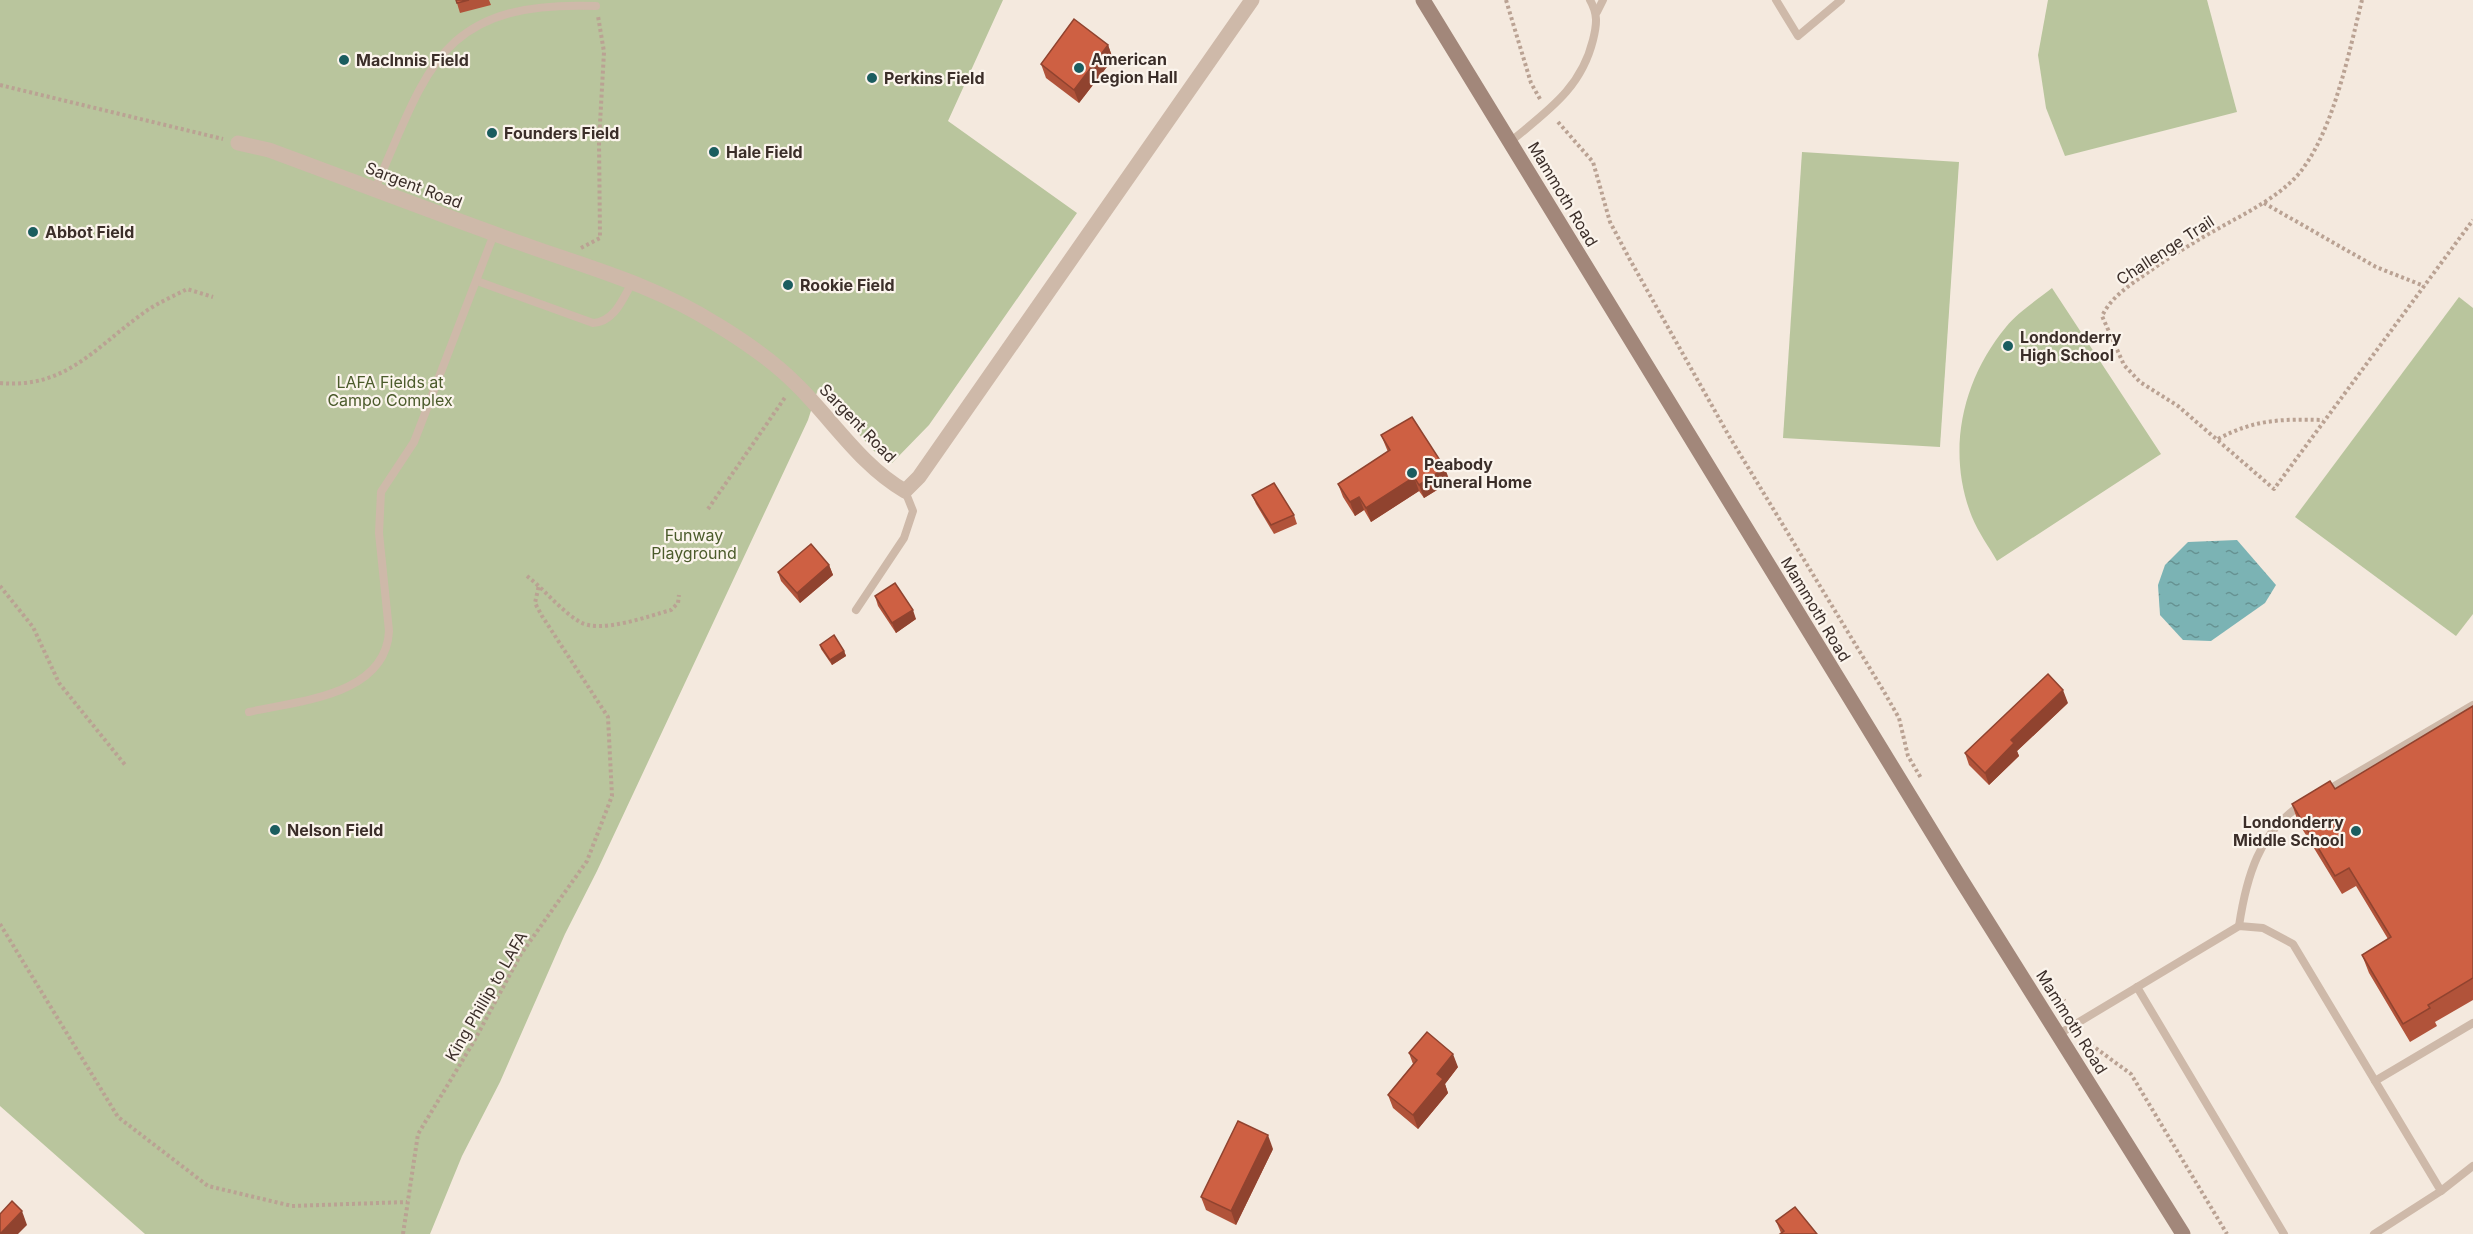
<svg xmlns="http://www.w3.org/2000/svg" width="2473" height="1234" viewBox="0 0 2473 1234" font-family="Inter,sans-serif">
	<style>
		.park { fill: #b9c59d }
		.water { fill: url(#water-ripples) }
		.lines { fill: none; stroke-linecap: round; stroke-linejoin: round }
		.path { stroke: #baa293; stroke-width: 4; stroke-dasharray: 3 3; stroke-linecap: butt }
		.lane { stroke: #ceb9a9; stroke-width: 8 }
		.street { stroke: #ceb9a9; stroke-width: 15 }
		.secondary { stroke: #a2877a; stroke-width: 15 }
		.wall { fill: #b1533a }
		.shaded-wall { fill: #90432f }
		.building { fill: #ce6043; stroke: #90432f; stroke-width: 1.5 }
		.poi-dot { fill: #1b5d5f; stroke: #fbf4ec; stroke-width: 2 }
		.labels { text-anchor: middle; stroke-width: 4.5; stroke-linejoin: round; paint-order: stroke }
		.poi-label { font-size: 16px; font-weight: bold; fill: #3b2e29; stroke: #fbf4ec; text-anchor: start }
		.street-label { font-size: 16px; fill: #3b2e29; stroke: #fbf4ec }
		.park-label { font-size: 16px; fill: #4b5b2b; stroke: #fbf4ec }
	</style>
	<defs>
		<pattern id="water-ripples" width="26" height="14" patternUnits="userSpaceOnUse" patternTransform="scale(1.5)"><rect width="26" height="14" fill="#7bb3b4"/><path d="M2 4q2-2 4 0t4 0M15 11q2-2 4 0t4 0" fill="none" stroke="#669292"/></pattern>
	</defs>
	<rect width="100%" height="100%" fill="#f4e9de"/>
	<g class="park">
		<polygon points="0,0 1003,0 948,121 1077,213 929,425 892,463 874,451 818,389 808,420 597,871 565,934 500,1082 462,1156 430,1234 145,1234 0,1106"/>
		<polygon points="2048,0 2207,0 2237,112 2065,156 2046,108 2038,55"/>
		<polygon points="1802,152 1959,162 1940,447 1783,438"/>
		<path d="M2052,288l109,166 -164,107c-8,-14 -19,-29 -25,-44 -26,-65 -10,-137 34,-190 12,-15 31,-27 46,-39z"/>
		<polygon points="2459,297 2473,308 2473,614 2456,636 2295,517"/>
	</g>
	<polygon class="water" points="2237,540 2276,585 2265,603 2211,641 2183,640 2160,615 2158,585 2165,565 2188,542"/>
	<g class="lines">
		<g class="path">
			<polyline points="1506,0 1531,83 1540,99"/>
			<path d="M2362,0c-13,52 -30,140 -68,179 -20,20 -48,34 -73,48 -25,14 -50,29 -74,46 -18,13 -35,23 -45,43l22,49 16,17 38,24 96,83 199,-269"/>
			<polyline points="0,85 223,139"/>
			<polyline points="1558,122 1593,162 1610,222 1629,258 1729,436 1883,690 1899,718 1908,756 1921,778"/>
			<polyline points="2264,203 2376,267 2424,286"/>
			<polyline points="581,248 600,238 599,141 604,52 598,16"/>
			<path d="M0,383c65,6 95,-35 142,-69 13,-10 30,-17 45,-25l26,8"/>
			<path d="M2218,439c37,-20 64,-20 105,-19"/>
			<polyline points="708,509 786,396"/>
			<path d="M527,576c18,14 33,34 53,46 20,12 69,-6 91,-12l7,-7 1,-8"/>
			<polyline points="0,586 33,627 59,683 126,766"/>
			<polyline points="0,924 118,1117 208,1186 292,1206 407,1202"/>
			<polyline points="2054,994 2065,1001"/>
			<polyline points="2086,1041 2131,1074 2227,1234"/>
			<polyline points="403,1234 418,1134 473,1043 521,954 587,861 612,796 608,717 542,616 535,603 539,585"/>
		</g>
		<g class="lane">
			<polyline points="1776,0 1798,36 1841,0"/>
			<polyline points="1597,12 1603,0"/>
			<path d="M1510,142c37,-31 71,-53 83,-102 4,-16 5,-26 -3,-40"/>
			<path d="M375,189c53,-122 66,-189 221,-183"/>
			<path d="M477,281l116,42c22,-1 30,-25 40,-42"/>
			<polyline points="856,610 904,538 913,511 905,491"/>
			<path d="M249,712c48,-11 137,-16 140,-81l-10,-98 2,-41 33,-50 80,-208"/>
			<polyline points="2326,791 2473,705"/>
			<path d="M2239,926c7,-47 20,-96 64,-122"/>
			<polyline points="2137,987 2284,1234"/>
			<polyline points="2059,1034 2239,926 2263,928 2293,944 2441,1191 2374,1234"/>
			<polyline points="2375,1081 2473,1023"/>
			<polyline points="2441,1191 2473,1166"/>
		</g>
		<path class="street" d="M238,143l31,7c84,31 167,63 251,93 67,24 135,42 196,81 28,17 56,36 80,60 36,35 64,81 109,107l14,-14 333,-477"/>
		<polyline class="secondary" points="1423,0 1960,878 2183,1234"/>
	</g>
	<g class="wall">
		<polygon points="456,0 489,0 491,5 460,13"/>
		<polygon points="1108,45 1113,59 1079,103 1046,78 1041,64"/>
		<polygon points="1381,435 1450,482 1424,498 1419,491 1371,522 1364,510 1355,516 1343,497 1338,484 1388,452"/>
		<polygon points="1252,495 1294,515 1297,524 1274,534 1256,504"/>
		<polygon points="829,565 833,575 800,603 781,581 778,572"/>
		<polygon points="875,596 916,619 896,633 878,606"/>
		<polygon points="820,645 844,651 846,656 832,665 821,649"/>
		<polygon points="2068,703 2017,751 2019,756 1989,785 1969,765 1965,753"/>
		<polygon points="2473,706 2473,1000 2435,1022 2437,1026 2410,1042 2369,973 2362,955 2388,939 2356,886 2342,894 2298,822 2292,804 2335,789"/>
		<polygon points="1409,1053 1458,1067 1445,1084 1448,1093 1418,1129 1393,1108 1388,1095 1413,1064"/>
		<polygon points="1273,1149 1236,1225 1206,1210 1201,1197"/>
		<polygon points="1776,1221 1817,1234 1781,1233"/>
	</g>
	<g class="shaded-wall">
		<polygon points="1108,45 1113,59 1079,103 1074,90"/>
		<polygon points="1445,468 1450,482 1424,498 1419,485"/>
		<polygon points="1414,477 1419,491 1371,522 1366,508"/>
		<polygon points="1359,497 1364,510 1355,516 1350,502"/>
		<polygon points="829,565 833,575 800,603 797,593"/>
		<polygon points="913,610 916,619 896,633 892,623"/>
		<polygon points="844,651 846,656 832,665 830,660"/>
		<polygon points="2063,690 2068,703 2017,751 2019,756 1989,785 1985,773 2011,740"/>
		<polygon points="1453,1054 1458,1067 1445,1084 1448,1093 1418,1129 1413,1115 1437,1074"/>
		<polygon points="1268,1135 1273,1149 1236,1225 1231,1211"/>
		<polygon points="22,1211 27,1225 18,1234 0,1234"/>
	</g>
	<g class="building">
		<polygon points="456,0 469,0 457,3"/>
		<polygon points="1074,19 1108,45 1074,90 1041,64"/>
		<polygon points="1412,417 1445,468 1419,485 1414,477 1366,508 1359,497 1350,502 1338,484 1390,450 1381,435"/>
		<polygon points="1274,483 1294,515 1271,525 1252,495"/>
		<polygon points="811,544 829,565 797,593 778,572"/>
		<polygon points="895,583 913,610 892,623 875,596"/>
		<polygon points="834,635 844,651 830,660 820,645"/>
		<polygon points="2048,674 2063,690 2011,740 2014,743 1985,773 1965,753"/>
		<polygon points="2473,706 2473,978 2428,1005 2430,1008 2403,1024 2362,955 2391,937 2349,868 2335,876 2292,804 2330,781 2335,789"/>
		<polygon points="1427,1032 1453,1054 1437,1074 1443,1079 1413,1115 1388,1095 1417,1060 1409,1053"/>
		<polygon points="1238,1121 1268,1135 1231,1211 1201,1197"/>
		<polygon points="12,1201 22,1211 0,1234 0,1214"/>
		<polygon points="1795,1207 1817,1234 1780,1234 1784,1231 1776,1221"/>
	</g>
	<g class="poi-dot">
		<circle cx="344" cy="60" r="6"/>
		<circle cx="1079" cy="68" r="6"/>
		<circle cx="872" cy="78" r="6"/>
		<circle cx="492" cy="133" r="6"/>
		<circle cx="714" cy="152" r="6"/>
		<circle cx="33" cy="232" r="6"/>
		<circle cx="788" cy="285" r="6"/>
		<circle cx="2008" cy="346" r="6"/>
		<circle cx="1412" cy="473" r="6"/>
		<circle cx="275" cy="830" r="6"/>
		<circle cx="2356" cy="831" r="6"/>
	</g>
	<g class="labels">
		<g class="poi-label">
			<text x="1091" y="65">American<tspan x="1091" dy="18">Legion Hall</tspan></text>
			<text x="356" y="66">MacInnis Field</text>
			<text x="884" y="84">Perkins Field</text>
			<text x="504" y="139">Founders Field</text>
			<text x="726" y="158">Hale Field</text>
			<text x="45" y="238">Abbot Field</text>
			<text x="800" y="291">Rookie Field</text>
			<text x="2020" y="343">Londonderry<tspan x="2020" dy="18">High School</tspan></text>
			<text x="1424" y="470">Peabody<tspan x="1424" dy="18">Funeral Home</tspan></text>
			<text x="2344" y="828" text-anchor="end">Londonderry<tspan x="2344" dy="18">Middle School</tspan></text>
			<text x="287" y="836">Nelson Field</text>
		</g>
		<g class="street-label">
			<text transform="translate(414 185) rotate(21)" y="6">Sargent Road</text>
			<text transform="translate(1563 194) rotate(59)" y="6">Mammoth Road</text>
			<text transform="translate(2165 250) rotate(-33)" y="6">Challenge Trail</text>
			<text transform="translate(858 423) rotate(46)" y="6">Sargent Road</text>
			<text transform="translate(1816 609) rotate(59)" y="6">Mammoth Road</text>
			<text transform="translate(486 996) rotate(-60)" y="6">King Phillip to LAFA</text>
			<text transform="translate(2072 1022) rotate(58)" y="6">Mammoth Road</text>
		</g>
		<g class="park-label">
			<text x="390" y="388">LAFA Fields at<tspan x="390" dy="18">Campo Complex</tspan></text>
			<text x="694" y="541">Funway<tspan x="694" dy="18">Playground</tspan></text>
		</g>
	</g>
</svg>
